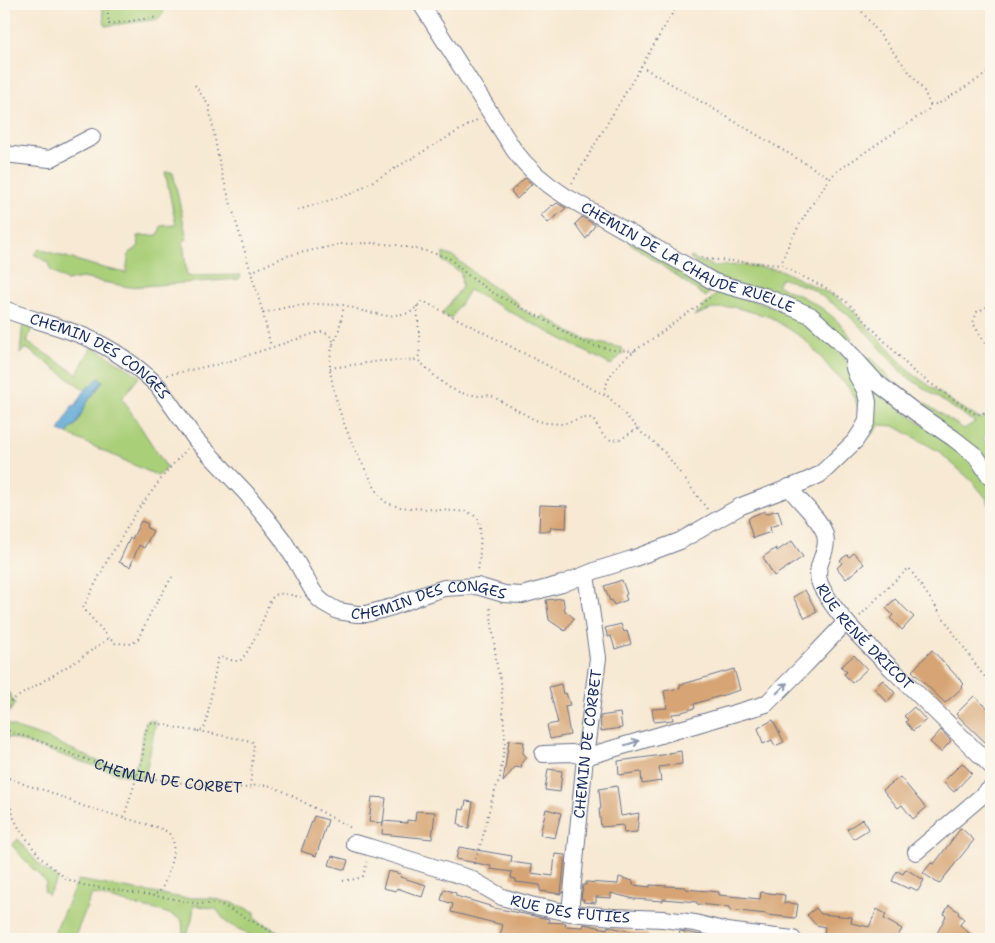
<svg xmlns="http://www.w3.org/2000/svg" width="995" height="943" viewBox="0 0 995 943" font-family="'Shantell Sans',sans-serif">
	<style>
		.green { fill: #aacf79; stroke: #627f6c }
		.water { fill: #5fa8d6; stroke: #3d6c9a }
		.building { fill: #d7a574 }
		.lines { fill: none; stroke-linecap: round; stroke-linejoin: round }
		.minor-casing { stroke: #687087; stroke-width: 18 }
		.path { stroke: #687087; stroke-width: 2; stroke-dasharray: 1 4; stroke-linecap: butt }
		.minor { stroke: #fff; stroke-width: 16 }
		.oneway { stroke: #8d97ae }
		.labels { text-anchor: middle; stroke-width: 4; stroke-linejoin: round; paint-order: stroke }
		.street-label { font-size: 15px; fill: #1b2f5e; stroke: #fbf7ec }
	</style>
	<rect width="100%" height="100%" fill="#fbf7ec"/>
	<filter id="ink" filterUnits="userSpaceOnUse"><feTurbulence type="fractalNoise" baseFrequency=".02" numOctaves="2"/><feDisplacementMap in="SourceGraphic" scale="10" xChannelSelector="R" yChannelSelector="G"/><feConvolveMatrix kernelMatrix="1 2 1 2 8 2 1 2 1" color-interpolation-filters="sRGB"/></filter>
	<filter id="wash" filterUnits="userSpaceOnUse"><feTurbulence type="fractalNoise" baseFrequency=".0096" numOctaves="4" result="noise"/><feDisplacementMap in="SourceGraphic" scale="20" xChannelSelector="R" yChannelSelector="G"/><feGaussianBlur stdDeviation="1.12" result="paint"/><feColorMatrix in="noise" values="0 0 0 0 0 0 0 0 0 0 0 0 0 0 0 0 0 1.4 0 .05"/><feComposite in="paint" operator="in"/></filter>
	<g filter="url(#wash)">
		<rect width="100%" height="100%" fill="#f7e9d3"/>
		<g class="green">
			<polygon points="102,4 163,4 164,11 159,19 105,26"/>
			<polygon points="165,172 173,172 187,239 183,241 187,276 241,275 239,279 129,287 82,278 67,281 51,271 48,263 34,254 39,249 99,267 126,273 129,253 134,250 139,246 137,236 158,235 161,226 176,225"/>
			<polygon points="632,238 713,289 706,297 630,243"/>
			<polygon points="443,253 454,257 487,283 518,303 518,307 539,319 543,315 571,333 590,341 622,348 623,353 611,365 469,290 451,319 442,314 462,287 461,273 443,261"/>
			<path d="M690,257l24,9 29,-1 37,5 54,26 18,14 58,62 48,34 22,13 11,-5v20l-8,3 8,16v21l-107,-92 -19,-22 5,-4 20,23 16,12 58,38 11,-7 -40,-26 -33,-23 -33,-38 -24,-23 -35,-24 -29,-10 -4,7c11,6 24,10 35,17 15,9 31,22 40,37l-6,3 -126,-63 -29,-19z"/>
			<polygon points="720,290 805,318 847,361 863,397 860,419 858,406 849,388 833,372 820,356 803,338 770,317 734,307 712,309 694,316"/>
			<polygon points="23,321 33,324 27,342 77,374 92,346 140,376 122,398 167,468 158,476 67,434 72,427 76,425 86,404 103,381 99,378 85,390 26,348 20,354"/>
			<polygon points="865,383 962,453 986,480 991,489 991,508 986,498 973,482 938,451 894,426 881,425 864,441"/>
			<polygon points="4,689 10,694 15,704 6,716 6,723 16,728 47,738 104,764 133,769 138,761 146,721 149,720 156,721 146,772 143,779 122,775 8,737 6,741 4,741"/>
			<polygon points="18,839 42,868 58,879 48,895 44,891 46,882 29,865 12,845"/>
			<path d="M78,880l105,18h29l24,6 19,8v7l37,20h-34l-31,-16 -11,-14 -22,-4 -2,15 -5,14h-4l-1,-14c-15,-9 -32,-11 -48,-15 -14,-4 -28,-8 -42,-11l-18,45h-15l-4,-8z"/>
		</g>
		<polygon class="water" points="99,378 103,381 86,404 76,425 72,427 67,434 59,431 72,406 76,405 85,390"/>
		<g id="blocks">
			<g class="building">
				<polygon points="525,178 532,184 517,199 511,191"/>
				<polygon points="557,203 566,208 548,223 541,215 552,205 553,206"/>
				<polygon points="582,217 595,225 586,239 575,224"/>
				<polygon points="540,505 567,506 566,528 551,527 550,531 539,531"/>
				<polygon points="778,510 782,523 770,527 771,532 753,538 748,522 749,518 752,516 765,511 765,514"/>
				<polygon points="141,521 148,524 147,528 153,531 144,548 139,545 130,567 119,562 130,538 132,539"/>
				<polygon points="792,541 803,557 774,576 763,557 776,548 777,551"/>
				<polygon points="854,553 864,564 846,579 837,568 842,563 840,560 847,555 849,557"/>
				<polygon points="622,580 627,594 625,595 627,600 614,605 612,600 610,601 604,586"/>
				<polygon points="805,590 817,612 805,618 793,597"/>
				<polygon points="563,598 565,611 574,618 565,631 549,620 546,600"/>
				<polygon points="895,599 914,617 902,630 890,618 893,615 886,608"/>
				<polygon points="621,624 624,632 627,631 631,644 615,649 611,636 608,637 605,628"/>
				<polygon points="932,650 964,684 962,686 963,687 945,703 912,671"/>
				<polygon points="854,655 867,669 852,683 844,674 847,672 841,667"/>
				<polygon points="734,669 740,690 694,704 695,708 682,712 682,713 672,714 673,720 654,722 652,709 667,708 664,691 680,688 680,685"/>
				<polygon points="883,680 895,693 887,702 874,688"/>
				<polygon points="561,684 563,694 566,693 570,705 565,706 570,735 550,739 547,725 558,723 549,687"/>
				<polygon points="974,696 991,711 991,738 986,743 956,714"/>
				<polygon points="914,707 926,720 913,731 906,722 908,720 904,716"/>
				<polygon points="620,713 622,728 601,731 600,716"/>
				<polygon points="773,720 784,742 775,746 772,740 763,744 758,728"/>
				<polygon points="941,730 951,741 941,752 930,742"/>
				<polygon points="509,740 524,742 523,753 527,758 522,762 521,768 515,767 503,782"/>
				<polygon points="681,751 682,764 659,767 661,781 642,784 641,772 619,775 618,761 670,754 669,753"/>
				<polygon points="962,763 972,773 954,792 943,782"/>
				<polygon points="548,769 562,771 560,792 545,790"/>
				<polygon points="900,777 926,808 913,819 902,805 898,808 883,790"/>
				<polygon points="617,786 621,816 639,813 637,832 624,833 623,825 601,827 599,809 601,809 599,789"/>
				<polygon points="372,797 386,798 383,823 369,822"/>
				<polygon points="466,801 473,802 469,828 460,827 460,824 458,824 460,809 464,810"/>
				<polygon points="546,809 561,813 555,838 540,835"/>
				<polygon points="416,811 435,812 432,839 382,834 383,821 407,823 407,820 415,821"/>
				<polygon points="314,816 328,820 316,856 301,851"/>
				<polygon points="863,819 869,829 853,839 847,829"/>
				<polygon points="961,828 974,840 939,884 923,873 931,863 934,864"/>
				<polygon points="459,847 512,856 511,862 532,865 531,873 553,876 555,854 565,855 561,894 540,891 540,885 516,882 516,879 511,878 512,872 490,869 491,866 456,859"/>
				<polygon points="332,856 348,860 345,870 329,865"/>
				<polygon points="906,869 924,880 918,891 910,887 909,889 892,881 897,871 903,874"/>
				<polygon points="388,871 401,874 400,877 426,885 422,897 397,888 396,891 383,888"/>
				<polygon points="619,877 633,881 633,885 650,887 650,885 685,887 685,889 719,892 719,895 760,899 761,892 785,895 784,903 798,904 796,918 767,915 767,914 729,910 729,907 697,904 697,902 663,899 663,901 634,899 611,893 611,898 596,897 596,903 583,902 584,899 581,899 583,885 586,885 586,882 618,884"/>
				<polygon points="444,889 456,893 456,896 490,906 489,907 549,919 548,922 566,923 565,926 583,927 584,924 607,929 608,926 610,927 648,935 648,939 546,939 519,935 518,939 499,939 503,925 451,912 453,904 441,900"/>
				<polygon points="949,905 959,912 958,914 964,919 960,925 976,939 934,939 946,916 944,914"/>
				<polygon points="816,908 821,914 852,917 851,923 869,927 877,909 886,914 884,919 902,929 896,939 857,939 824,935 825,927 816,925 807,915"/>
				<polygon points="680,931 706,936 706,939 678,939"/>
			</g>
		</g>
	</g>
	<g filter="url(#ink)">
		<use href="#blocks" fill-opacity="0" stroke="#687087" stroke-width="1"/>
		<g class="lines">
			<defs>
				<g id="minor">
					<path id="s2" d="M421,4l93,146c14,19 32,34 51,46l124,71 25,15 50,14 46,19 30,27 36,40 39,30 38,26 23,18 15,22"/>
					<polyline points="4,154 50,159 92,137"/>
					<path id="s3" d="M4,309c27,11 57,17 84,29 25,11 50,29 70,48l38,54 50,53 21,26 16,21 14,23 16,28 5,7 6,5 14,8 19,3h9l26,-7 28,-11 24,-8 33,-2 27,8 18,1 40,-11 35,-14 35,-11 48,-18 61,-35 63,-24 15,-7 6,-5 30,-29 6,-9 6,-11 1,-19 -3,-12 -8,-14 -3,-8v-11"/>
					<path id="s4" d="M789,487c9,14 33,33 36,48 5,21 -16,31 -2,55 18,31 45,55 70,80 33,32 66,64 98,96"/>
					<polyline points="543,754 572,753 585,757 766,704 805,665 846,622"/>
					<path id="s5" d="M354,843l15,4 100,31 33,19 28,8 40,8 44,4 49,2 32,4 32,8 66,8"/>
					<polyline points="916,852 991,788"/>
					<path id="s6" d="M570,913l15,-156 13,-99 -12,-83"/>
				</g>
			</defs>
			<use href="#minor" class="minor-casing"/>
			<g class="path">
				<polyline points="107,4 109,24 158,17"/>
				<path d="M856,4l68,87 6,14 -2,5 -91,61 -5,5c-12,15 -50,72 -50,89l5,4 43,21 19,14 65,68 61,42h6l10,-5"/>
				<polyline points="641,66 830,178"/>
				<polyline points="195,85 209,106 218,156 224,181 263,313 287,307 315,304 344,305 363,311 388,316 410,313 423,301 608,397"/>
				<polyline points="930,104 938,104 991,71"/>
				<polyline points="572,183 678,4"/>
				<polyline points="298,210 353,193 477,120"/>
				<polyline points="702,258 706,259 782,265"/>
				<polyline points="251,272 286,256 341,244 371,243 397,245 430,252 449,258 470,277 495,294 540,317 576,339 591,345 613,350 635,351"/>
				<polyline points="991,305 977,312 973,323 986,345 991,352"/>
				<polyline points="417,306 420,348 418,360"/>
				<polyline points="263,313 271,347"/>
				<polyline points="333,344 338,334 344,306"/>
				<polyline points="330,368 381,361 418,360 439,380 450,388 461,393 479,396 490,395 535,420 547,423 562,424 581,418 590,418 594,421 598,427 603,435 611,440 621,439 638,428"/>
				<path d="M167,375l60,-13 92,-30c6,0 13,3 14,10 0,4 -2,8 -2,12 -1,5 -1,10 -1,15 5,38 21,76 40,109 4,8 8,17 14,23 4,3 10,4 15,6l69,5c3,2 8,4 10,7 5,10 1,42 0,54"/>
				<path d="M707,509l-41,-55 -13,-13 -11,-8 -38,-41c7,-28 26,-38 48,-53 11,-7 21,-16 31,-23 11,-7 19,-12 29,-21"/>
				<polyline points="860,616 885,590 909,568 980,671 991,684"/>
				<polyline points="109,638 83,608 108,559 117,545 137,511 167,471 187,449"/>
				<polyline points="4,709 9,702 78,660 109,638 115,643 132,644 138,639 151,612 172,577"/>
				<path id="s1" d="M4,729l32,11 62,24 22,8 35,7 50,7 45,2 2,-2 16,-1 17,7 66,36v2"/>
				<polyline points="198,731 251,741 254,743 250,788"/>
				<path d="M4,777l11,3 11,5 21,6 36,15 76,22c6,2 12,5 14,12 3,9 -7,46 -14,52 -1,1 -6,3 -7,4"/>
				<path d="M4,784l10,34 5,10 15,21 9,11 24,19 16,6 92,14c10,3 19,4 29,5 9,0 11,-1 20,2l61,33"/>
				<path d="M124,817l18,-57 3,-26 4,-11c18,0 36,10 54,7l3,-6 11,-63 2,-4c8,0 12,5 21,4 10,-11 17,-27 23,-41 3,-7 5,-19 11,-24 6,-5 20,0 27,1"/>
				<polyline points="474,864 482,840 492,799 500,777 505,741 501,681 497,667 490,607 491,605"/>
				<polyline points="343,881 356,879 363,876 367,862"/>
			</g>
			<use href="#minor" class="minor"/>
		</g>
		<defs><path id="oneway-shaft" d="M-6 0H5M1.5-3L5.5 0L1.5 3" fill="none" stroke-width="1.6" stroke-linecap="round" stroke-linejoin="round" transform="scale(1.25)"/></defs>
		<g class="oneway">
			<use href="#oneway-shaft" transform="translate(782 688) rotate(-45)"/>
			<use href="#oneway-shaft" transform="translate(632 743) rotate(-17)"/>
		</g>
	</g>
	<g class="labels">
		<g class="street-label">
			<text dy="5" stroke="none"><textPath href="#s2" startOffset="380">CHEMIN DE LA CHAUDE RUELLE</textPath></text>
			<text dy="5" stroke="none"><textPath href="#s3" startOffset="108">CHEMIN DES CONGES</textPath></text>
			<text dy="5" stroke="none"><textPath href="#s3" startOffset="558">CHEMIN DES CONGES</textPath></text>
			<text dy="5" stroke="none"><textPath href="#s4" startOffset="180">RUE RENÉ DRICOT</textPath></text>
			<text dy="5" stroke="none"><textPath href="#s6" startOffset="170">CHEMIN DE CORBET</textPath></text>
			<text dy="5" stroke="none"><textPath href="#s1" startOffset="172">CHEMIN DE CORBET</textPath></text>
			<text dy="5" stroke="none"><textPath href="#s5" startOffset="228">RUE DES FUTIES</textPath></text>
		</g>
	</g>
	<rect width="995" height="943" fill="none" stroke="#fbf7ec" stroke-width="20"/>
</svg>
